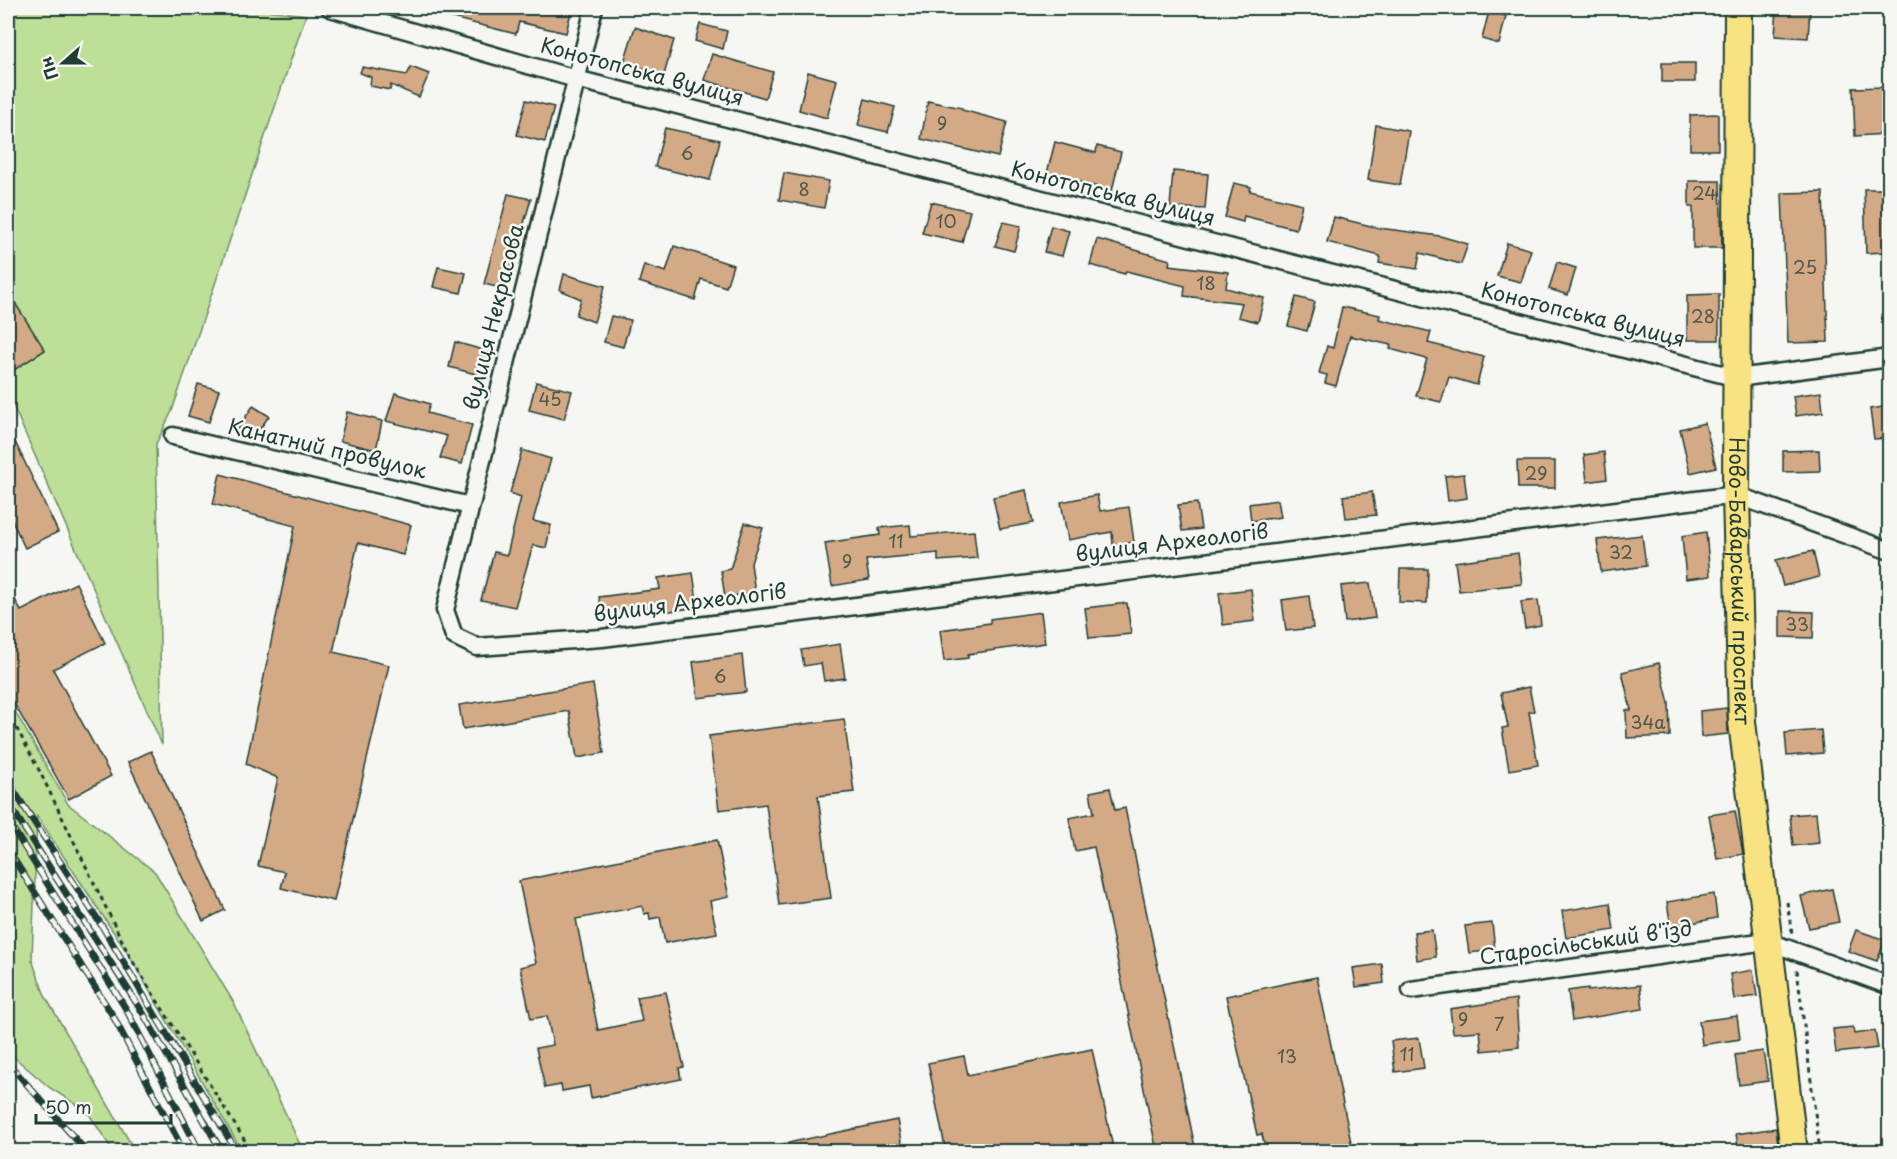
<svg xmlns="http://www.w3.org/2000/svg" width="1897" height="1159" viewBox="0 0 1897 1159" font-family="'Playpen Sans',sans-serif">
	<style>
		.green { fill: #bedf98; stroke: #6e8e66; stroke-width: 1.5 }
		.building { fill: #d4a986; stroke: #1f3d34; stroke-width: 1.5 }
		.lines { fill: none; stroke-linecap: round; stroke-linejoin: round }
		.minor-casing { stroke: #1f3d34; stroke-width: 21 }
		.primary-casing { stroke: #1f3d34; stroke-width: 30 }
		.path { stroke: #1f3d34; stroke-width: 3; stroke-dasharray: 4.5 4.5; stroke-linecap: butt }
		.minor { stroke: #f6f6f2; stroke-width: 16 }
		.primary { stroke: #f8e281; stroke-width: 26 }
		.rail-casing { stroke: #1f3d34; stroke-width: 7 }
		.rail { stroke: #f6f6f2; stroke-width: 4.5; stroke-dasharray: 14; stroke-linecap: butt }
		.labels { text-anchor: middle; stroke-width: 5; stroke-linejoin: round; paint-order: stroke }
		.number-label { font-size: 18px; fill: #4c5848 }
		.street-label { font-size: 21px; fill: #1f3d34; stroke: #f6f6f2 }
	</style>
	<rect width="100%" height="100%" fill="#f6f6f2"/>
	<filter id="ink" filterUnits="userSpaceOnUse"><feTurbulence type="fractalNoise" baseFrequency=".0167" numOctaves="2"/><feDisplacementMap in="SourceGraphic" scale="12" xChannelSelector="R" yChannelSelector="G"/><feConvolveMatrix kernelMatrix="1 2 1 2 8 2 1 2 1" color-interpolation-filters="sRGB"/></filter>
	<g filter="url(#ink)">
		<g class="green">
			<polygon points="8,8 250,8 306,15 172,411 156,444 162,745 8,394"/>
			<polygon points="8,699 68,804 155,872 234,1003 303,1151 242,1151 130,957 37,816 32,960 45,996 135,1151 113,1151 87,1111 50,1088 8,1052"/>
		</g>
		<g class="building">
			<polygon points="434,8 519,8 537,12 538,8 572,8 566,33 519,22 516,34 433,13"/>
			<polygon points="1777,8 1810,8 1808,38 1775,36"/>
			<polygon points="1489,11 1506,16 1499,44 1482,39"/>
			<polygon points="700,24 727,31 723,49 695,41"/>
			<polygon points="635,27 674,40 664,75 624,62"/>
			<polygon points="712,54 773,72 765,98 704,80"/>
			<rect x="1662" y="63" width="33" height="19"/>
			<polygon points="362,67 407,75 411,67 429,74 419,97 391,85 390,90 370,86 371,77 360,73"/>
			<polygon points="808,72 837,80 827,118 799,110"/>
			<polygon points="1884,87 1886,134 1855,136 1853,88"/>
			<polygon points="865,99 895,107 888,132 858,125"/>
			<polygon points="526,100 554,107 545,142 517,135"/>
			<polygon points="928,101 962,108 962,110 1007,122 998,157 921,139"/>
			<polygon points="1718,114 1718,150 1690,150 1690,115"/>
			<polygon points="1376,125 1409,131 1400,185 1368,180"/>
			<polygon points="665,128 720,140 710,180 655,167"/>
			<polygon points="1055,142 1096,153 1097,146 1121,152 1112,191 1047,173"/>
			<polygon points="1173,171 1208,174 1205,209 1170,207"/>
			<polygon points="784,173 829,181 824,208 779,200"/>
			<polygon points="1689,181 1720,181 1722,248 1693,248 1693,207 1689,207"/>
			<polygon points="1234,183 1251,187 1250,191 1302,204 1296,229 1244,216 1243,222 1225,217"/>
			<polygon points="1864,189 1885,189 1886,252 1866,253"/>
			<polygon points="1823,192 1828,342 1788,343 1782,193"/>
			<polygon points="508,194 531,199 505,289 484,284"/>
			<polygon points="931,202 970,211 962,242 922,233"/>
			<polygon points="1334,217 1379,228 1440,236 1468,244 1461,264 1420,253 1417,269 1379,263 1380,256 1327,242"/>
			<polygon points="1003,222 1021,226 1014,251 995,246"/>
			<polygon points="1051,226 1069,231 1062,256 1044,252"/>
			<polygon points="1097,239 1170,260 1169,265 1228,272 1226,288 1264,298 1258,322 1238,317 1242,303 1184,296 1185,286 1126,271 1125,274 1090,265"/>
			<polygon points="1507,243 1531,250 1521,282 1497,276"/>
			<polygon points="674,246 733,265 726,287 701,279 695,300 639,282 644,265 666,272"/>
			<polygon points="1557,262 1576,268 1568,295 1549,289"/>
			<polygon points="438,267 466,273 461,293 433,287"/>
			<polygon points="564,274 605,286 594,322 576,315 581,299 560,290"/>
			<polygon points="8,292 45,350 14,370 12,367 8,370"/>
			<polygon points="1719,294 1719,340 1687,340 1687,295"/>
			<polygon points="1296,297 1315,302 1307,331 1288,326"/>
			<polygon points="1342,307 1380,315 1379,319 1431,332 1428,343 1484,357 1477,385 1449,377 1441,402 1416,396 1427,359 1390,349 1391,345 1350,336 1336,386 1325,383 1327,375 1319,373 1327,346 1333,348"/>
			<polygon points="611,316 631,320 623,347 604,342"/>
			<polygon points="455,342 490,352 483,376 449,367"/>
			<polygon points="536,382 572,391 564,419 529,410"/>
			<polygon points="198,384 219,390 209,422 188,416"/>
			<polygon points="1821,392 1823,412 1796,416 1793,396"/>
			<polygon points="395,393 430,404 427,413 472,425 462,464 440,458 447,436 386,421"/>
			<polygon points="253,406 269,416 253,439 237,430"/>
			<polygon points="1890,406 1890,438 1874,439 1870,409"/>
			<polygon points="347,412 382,421 376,450 340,441"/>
			<polygon points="1705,423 1716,467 1690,473 1680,429"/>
			<polygon points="8,427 58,532 25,548 8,512"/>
			<polygon points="522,450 551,459 533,521 551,525 546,548 533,545 515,607 481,600 494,552 507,555 521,497 510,493"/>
			<polygon points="1819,450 1820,471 1783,472 1783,451"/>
			<polygon points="1604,452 1607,479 1587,482 1584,455"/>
			<polygon points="1517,461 1555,461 1555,488 1518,488"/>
			<polygon points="220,474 411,525 403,555 358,543 333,652 389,665 334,901 281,888 285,872 258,866 278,778 246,764 295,526 213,504"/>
			<polygon points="1464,474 1467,498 1448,501 1445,476"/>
			<polygon points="1026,490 1033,523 1000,529 993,497"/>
			<polygon points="1372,492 1376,515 1346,518 1343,496"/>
			<polygon points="1097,495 1100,511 1129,507 1134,542 1113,545 1112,532 1068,540 1061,502"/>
			<polygon points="1278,500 1281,517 1251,521 1249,504"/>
			<polygon points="1197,503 1201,529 1182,531 1178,505"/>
			<polygon points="745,523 763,528 751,563 755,593 725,597 721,571 730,569"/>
			<polygon points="910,525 911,536 974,531 977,558 938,561 938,553 866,560 869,580 832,586 825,543 880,535 879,528"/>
			<polygon points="1706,532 1710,576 1686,579 1682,536"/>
			<polygon points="1642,535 1646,566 1601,572 1597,540"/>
			<polygon points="1813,551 1819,577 1783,586 1776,560"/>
			<polygon points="1518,553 1522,584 1459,591 1455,562"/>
			<polygon points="1400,569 1428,569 1427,603 1399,602"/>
			<polygon points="693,573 698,607 664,612 663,608 601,616 599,597 660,589 658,578"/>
			<polygon points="76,583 105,643 53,669 111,776 69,799 8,693 8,586 21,611"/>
			<polygon points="1370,583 1375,618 1345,622 1341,586"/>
			<polygon points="1251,589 1255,621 1223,625 1219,593"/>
			<polygon points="1309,596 1313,628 1286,631 1282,600"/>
			<polygon points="1538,600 1541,625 1525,628 1521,602"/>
			<polygon points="1127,603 1131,634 1089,638 1085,608"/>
			<polygon points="1780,611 1814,612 1813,638 1780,637"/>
			<polygon points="1041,612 1045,643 968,654 968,658 944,661 940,630 990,623 990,619"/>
			<polygon points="840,644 845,678 824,681 821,663 804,666 801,650"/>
			<polygon points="742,655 746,692 698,698 693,662"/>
			<polygon points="1659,663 1669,703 1670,736 1627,738 1626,710 1631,710 1622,672"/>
			<polygon points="593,684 604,753 577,758 569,711 463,729 459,705"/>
			<polygon points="1529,687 1534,711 1529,712 1538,765 1509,770 1502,728 1508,727 1501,693"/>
			<polygon points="1727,708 1728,734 1701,737 1700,711"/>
			<polygon points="844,719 854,792 818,796 831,898 779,905 766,804 719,810 709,736"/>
			<polygon points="1821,730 1823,753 1787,756 1785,733"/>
			<polygon points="151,751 225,910 203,921 128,762"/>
			<polygon points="1110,788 1115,810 1125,808 1196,1152 1157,1152 1094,847 1075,851 1069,818 1094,813 1090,792"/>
			<polygon points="1735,811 1743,854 1717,859 1709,815"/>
			<polygon points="1816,813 1819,843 1793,846 1790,815"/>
			<polygon points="717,840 729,897 710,901 717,933 665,943 660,917 650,919 649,913 644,914 642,906 576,919 598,1030 642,1021 637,997 666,992 684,1067 679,1068 681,1079 591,1098 589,1086 562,1091 561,1085 545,1088 536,1048 553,1045 547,1016 531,1019 520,967 536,963 519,881"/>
			<polygon points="1832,889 1839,922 1809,928 1801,896"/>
			<polygon points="1714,894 1717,918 1671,927 1667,902"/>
			<polygon points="1610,903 1614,930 1566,938 1562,911"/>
			<polygon points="1492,923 1495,950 1469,953 1465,926"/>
			<polygon points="1432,930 1436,957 1417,960 1414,932"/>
			<polygon points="1856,930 1885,940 1877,961 1848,951"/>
			<polygon points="1382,964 1384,983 1356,987 1353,968"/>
			<polygon points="1753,970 1757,996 1734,999 1730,974"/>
			<polygon points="1317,977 1353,1152 1266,1152 1262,1134 1257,1135 1226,996"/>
			<polygon points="1640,985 1643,1009 1572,1021 1568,991 1588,988 1588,991"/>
			<polygon points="1516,999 1519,1047 1482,1051 1480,1031 1453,1033 1450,1009"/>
			<polygon points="1737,1016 1740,1039 1702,1045 1699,1021"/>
			<polygon points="1853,1027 1854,1034 1875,1031 1878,1048 1836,1053 1833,1029"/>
			<polygon points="1419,1038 1424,1068 1395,1072 1391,1041"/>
			<polygon points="1092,1049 1114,1152 946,1152 928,1063 964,1056 968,1075"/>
			<polygon points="1763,1051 1768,1081 1739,1085 1735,1055"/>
			<polygon points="897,1120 903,1152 779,1152 778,1145"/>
			<polygon points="1776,1128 1779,1152 1739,1152 1736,1134"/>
		</g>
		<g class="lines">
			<defs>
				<g id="minor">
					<polyline points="330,8 576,79 1737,378 1890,358"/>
					<polyline points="594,8 445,610 454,636 477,647 602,638 1736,495 1890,551"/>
					<polyline points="173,436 470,506"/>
					<polyline points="1411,990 1767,941 1890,986"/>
				</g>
				<g id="primary">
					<path id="s1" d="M1738,8l-2,487 6,227 52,430"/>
				</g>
			</defs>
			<use href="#minor" class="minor-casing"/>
			<use href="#primary" class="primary-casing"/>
			<g class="path">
				<polyline points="8,712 40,772 130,957 252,1152"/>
				<polyline points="1787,902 1792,934"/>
				<polyline points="1797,970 1820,1152"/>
			</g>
			<use href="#minor" class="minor"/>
			<use href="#primary" class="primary"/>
			<defs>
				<g id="rail">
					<polyline points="8,782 102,926 237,1152"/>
					<polyline points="8,803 143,1013 222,1152"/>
					<polyline points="8,821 126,1009 200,1152"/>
					<polyline points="8,850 113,1016 184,1152"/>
					<polyline points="8,1063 87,1152"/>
				</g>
			</defs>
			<use href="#rail" class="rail-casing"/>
			<use href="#rail" class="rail"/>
		</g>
	</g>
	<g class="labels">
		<g class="number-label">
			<text x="942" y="130">9</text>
			<text x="687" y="160">6</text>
			<text x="804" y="196">8</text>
			<text x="1704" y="200">24</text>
			<text x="946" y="228">10</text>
			<text x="1805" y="274">25</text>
			<text x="1206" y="290">18</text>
			<text x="1703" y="323">28</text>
			<text x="550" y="406">45</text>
			<text x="1536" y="480">29</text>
			<text x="896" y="548">11</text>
			<text x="1621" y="559">32</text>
			<text x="847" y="568">9</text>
			<text x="1797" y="631">33</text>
			<text x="720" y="683">6</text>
			<text x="1648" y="729">34а</text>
			<text x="1463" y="1026">9</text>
			<text x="1499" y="1031">7</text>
			<text x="1407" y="1061">11</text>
			<text x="1287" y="1063">13</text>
		</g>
		<g class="street-label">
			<text transform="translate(642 72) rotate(15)" y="7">Конотопська вулиця</text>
			<text transform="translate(1113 194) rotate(14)" y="7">Конотопська вулиця</text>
			<text transform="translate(1583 315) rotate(14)" y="7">Конотопська вулиця</text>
			<text transform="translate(494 317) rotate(-76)" y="7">вулиця Некрасова</text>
			<text transform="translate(327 449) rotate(13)" y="7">Канатний провулок</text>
			<text transform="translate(1172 543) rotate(-7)" y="7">вулиця Археологів</text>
			<text dy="7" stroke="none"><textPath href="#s1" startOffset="573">Ново-Баварський проспект</textPath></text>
			<text transform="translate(690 603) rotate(-7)" y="7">вулиця Археологів</text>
			<text transform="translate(1586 943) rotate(-8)" y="7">Старосільський в'їзд</text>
		</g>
	</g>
	<rect width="1897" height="1159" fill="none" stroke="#f6f6f2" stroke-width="30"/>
	<rect x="15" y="15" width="1867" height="1129" fill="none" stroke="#1f3d34" stroke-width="2" filter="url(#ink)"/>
	<g transform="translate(63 63) rotate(249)" stroke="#f6f6f2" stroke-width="4.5" paint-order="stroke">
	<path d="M0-4.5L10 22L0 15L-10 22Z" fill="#1f3d34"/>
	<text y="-9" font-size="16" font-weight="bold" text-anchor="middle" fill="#1f3d34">Пн</text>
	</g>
	<path d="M36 1114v9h135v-9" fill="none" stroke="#1f3d34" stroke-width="3"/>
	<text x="45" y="1114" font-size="18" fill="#1f3d34" stroke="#f6f6f2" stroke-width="4.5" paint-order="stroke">50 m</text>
</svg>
